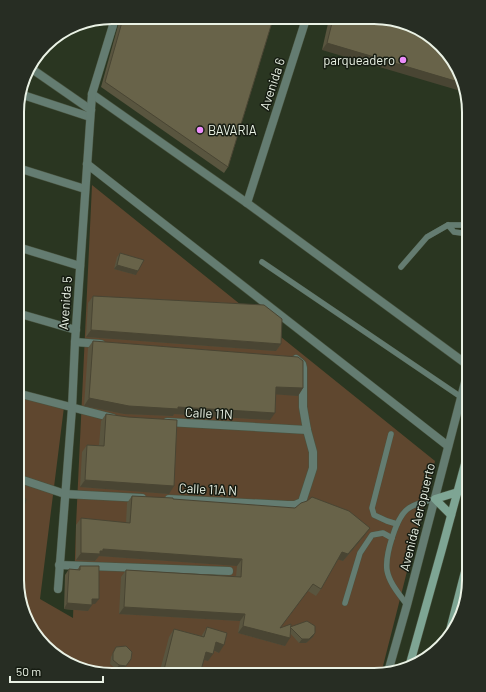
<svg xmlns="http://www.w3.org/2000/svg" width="486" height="692" viewBox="0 0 486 692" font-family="Barlow,sans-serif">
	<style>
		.green { fill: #5f472f }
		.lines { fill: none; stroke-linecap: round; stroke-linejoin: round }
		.service-casing { stroke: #495440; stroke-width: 6 }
		.minor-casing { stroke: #495440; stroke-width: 9 }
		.tertiary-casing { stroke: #495440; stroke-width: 9 }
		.secondary-casing { stroke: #495440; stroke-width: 9 }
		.service { stroke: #647c71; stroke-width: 5.5 }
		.minor { stroke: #647c71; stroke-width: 8 }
		.tertiary { stroke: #647c71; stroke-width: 8 }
		.secondary { stroke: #7ea594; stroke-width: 8 }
		.wall { fill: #59553f }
		.shaded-wall { fill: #494533 }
		.building { fill: #686349; stroke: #494533 }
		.poi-dot { fill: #ec8cfa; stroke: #161c12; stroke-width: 1.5 }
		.labels { text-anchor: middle; stroke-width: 3; stroke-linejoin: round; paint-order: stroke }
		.poi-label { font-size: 13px; fill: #eaf2e5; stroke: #161c12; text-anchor: end }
		.street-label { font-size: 13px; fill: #eaf2e5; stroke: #161c12 }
		.rim { fill: none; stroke: #eaf2e5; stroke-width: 2 }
	</style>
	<rect width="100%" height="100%" fill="#2a3621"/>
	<polygon class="green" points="92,185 435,461 381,674 375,675 99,674 59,659 27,622 17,581 17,393 64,407 40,599 73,618 76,525"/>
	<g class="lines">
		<defs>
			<g id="service">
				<polyline points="448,225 454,232 469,234"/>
				<polyline points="262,262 461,397"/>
				<polyline points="401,267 427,237 448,225 469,225"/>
				<polyline points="391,434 372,508 374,515 387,521 397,524"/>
				<polyline points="345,603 360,553 372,535 383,533 392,538"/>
				<path d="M407,605c-7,-10 -18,-22 -20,-35 -2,-14 9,-54 22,-62 7,-5 17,-7 26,-9"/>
			</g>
			<g id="minor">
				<polyline points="29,67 91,110"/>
				<polyline points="20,94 90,117"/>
				<polyline points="92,94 247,203 469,366"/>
				<polyline points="87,164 448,446"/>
				<polyline points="18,168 85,189"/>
				<polyline points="247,203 306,19"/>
				<polyline points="18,247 80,266"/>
				<polyline points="17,313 76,330"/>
				<polyline points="75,342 101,344"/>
				<polyline points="17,393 113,418"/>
				<polyline points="167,422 307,430"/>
				<polyline points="17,478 65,494 142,498"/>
				<polyline points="169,499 288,505 295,505 302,502 313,468 313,452 307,430 303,407 303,368 302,364 296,359"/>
				<polyline points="59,565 229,571"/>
				<polyline points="58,589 72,408 75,342 92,94 114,22"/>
			</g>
			<polyline id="tertiary" points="388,672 407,605 469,367"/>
			<g id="secondary">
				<polyline points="451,515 435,499 458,492"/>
				<polyline points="448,638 469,556"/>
				<polyline points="409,667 442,549 469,449"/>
			</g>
		</defs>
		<use href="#service" class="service-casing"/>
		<use href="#minor" class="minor-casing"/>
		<use href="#tertiary" class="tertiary-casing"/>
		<use href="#secondary" class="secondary-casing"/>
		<use href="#service" class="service"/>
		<use href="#minor" class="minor"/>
		<use href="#tertiary" class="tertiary"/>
		<use href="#secondary" class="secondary"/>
	</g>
	<g class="wall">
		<polygon points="387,18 322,50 329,19"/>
		<polygon points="273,19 228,167 224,173 101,87 119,22"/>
		<polygon points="120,253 136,275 114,269 117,257"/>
		<polygon points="93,296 281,344 276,351 86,337 88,303"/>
		<polygon points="93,341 303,388 298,396 276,394 270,420 174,414 173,416 124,414 84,406 88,348"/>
		<polygon points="106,414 169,494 80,487 82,452 87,445 99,445 101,421"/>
		<polygon points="132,496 173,499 365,535 343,561 338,559 321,589 316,596 308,591 280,628 291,627 315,633 313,637 306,643 299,643 290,633 285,646 238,633 240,621 119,614 121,577 126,570 236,576 237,566 99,556 95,561 76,560 76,525 81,518 126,523 127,503"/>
		<polygon points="80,566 95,604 92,604 92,605 88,611 64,609 65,575 69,569 77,570"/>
		<polygon points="207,627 219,653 214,651 208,661 204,660 200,674 159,674 169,637 174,629 202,636 202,635"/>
		<polygon points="116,647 123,670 116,669 110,664 111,657"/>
	</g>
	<g class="shaded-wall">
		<polygon points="327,43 462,83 464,92 322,50"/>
		<polygon points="117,265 138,271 136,275 114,269"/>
		<polygon points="91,330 281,344 276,351 86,337"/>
		<polygon points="276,387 303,388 298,396 271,394"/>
		<polygon points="89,398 178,407 275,413 270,420 174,414 173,416 124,414 84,406"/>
		<polygon points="85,480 174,486 169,494 80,487"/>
		<polygon points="370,528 365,535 343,561 337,559 342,552"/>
		<polygon points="103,549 242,559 237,566 99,556 95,561 76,560 81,553"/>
		<polygon points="313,584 275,634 290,638 285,646 238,633 243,626"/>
		<polygon points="92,599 99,599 95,604 88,604"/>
		<polygon points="67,603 92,605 88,611 64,609"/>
		<polygon points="124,607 245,614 240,621 119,614"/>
		<polygon points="315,633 313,637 306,643 299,643 302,639"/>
		<polygon points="216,642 224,645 219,653 211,649"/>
		<polygon points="206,652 213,654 208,661 201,659"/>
		<polygon points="131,659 123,670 116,669 119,665"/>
	</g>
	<g class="building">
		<polygon points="387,18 432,36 459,70 462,83 327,43 333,19"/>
		<polygon points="273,19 228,167 105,82 122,22"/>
		<polygon points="120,253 144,260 138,271 117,265"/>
		<polygon points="93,296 264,305 282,319 281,344 91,330"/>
		<polygon points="93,341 298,357 303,361 303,388 276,387 275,413 178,407 178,409 129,406 89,398"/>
		<polygon points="106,414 128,417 177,420 174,486 85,480 87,445 104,446"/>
		<polygon points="132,496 173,498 173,499 295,508 301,503 307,501 312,497 349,511 370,528 348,554 342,552 321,589 313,584 280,628 291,624 290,638 243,626 245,614 124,607 126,570 241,577 242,559 103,549 103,551 100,551 100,554 81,553 81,518 130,523"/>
		<polygon points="17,497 26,499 18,527 17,527"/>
		<polygon points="80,566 99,566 99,599 92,599 92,605 67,603 69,569 80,570"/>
		<polygon points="307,621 315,626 315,633 309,639 302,639 290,627"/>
		<polygon points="207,627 227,633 224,645 216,642 213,654 206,652 200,674 163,674 174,629 204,637"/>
		<polygon points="126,646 132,652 131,659 126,666 119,665 113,660 113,653 116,647"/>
	</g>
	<g class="poi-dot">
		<circle cx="403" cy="60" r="4"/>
		<circle cx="200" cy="130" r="4"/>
	</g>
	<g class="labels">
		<g class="poi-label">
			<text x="395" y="65">parqueadero</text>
			<text x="208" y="135" text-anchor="start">BAVARIA</text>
		</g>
		<g class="street-label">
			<text transform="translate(272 84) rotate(-72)" y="5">Avenida 6</text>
			<text transform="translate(65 303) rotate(-86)" y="5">Avenida 5</text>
			<text transform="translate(209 413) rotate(3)" y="5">Calle 11N</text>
			<text transform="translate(208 489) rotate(3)" y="5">Calle 11A N</text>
			<text transform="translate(417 517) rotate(-76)" y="5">Avenida Aeropuerto</text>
		</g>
	</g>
	<path d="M0 0H486V692H0ZM112 24H374A88 88 0 0 1 462 112V580A88 88 0 0 1 374 668H112A88 88 0 0 1 24 580V112A88 88 0 0 1 112 24Z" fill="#272d23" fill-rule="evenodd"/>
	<path class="rim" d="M112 24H374A88 88 0 0 1 462 112V580A88 88 0 0 1 374 668H112A88 88 0 0 1 24 580V112A88 88 0 0 1 112 24Z"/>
	<path d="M10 676v6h93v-6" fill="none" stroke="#eaf2e5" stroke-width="2"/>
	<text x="16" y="676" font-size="12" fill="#eaf2e5" stroke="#161c12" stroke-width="3" paint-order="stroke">50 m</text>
</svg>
